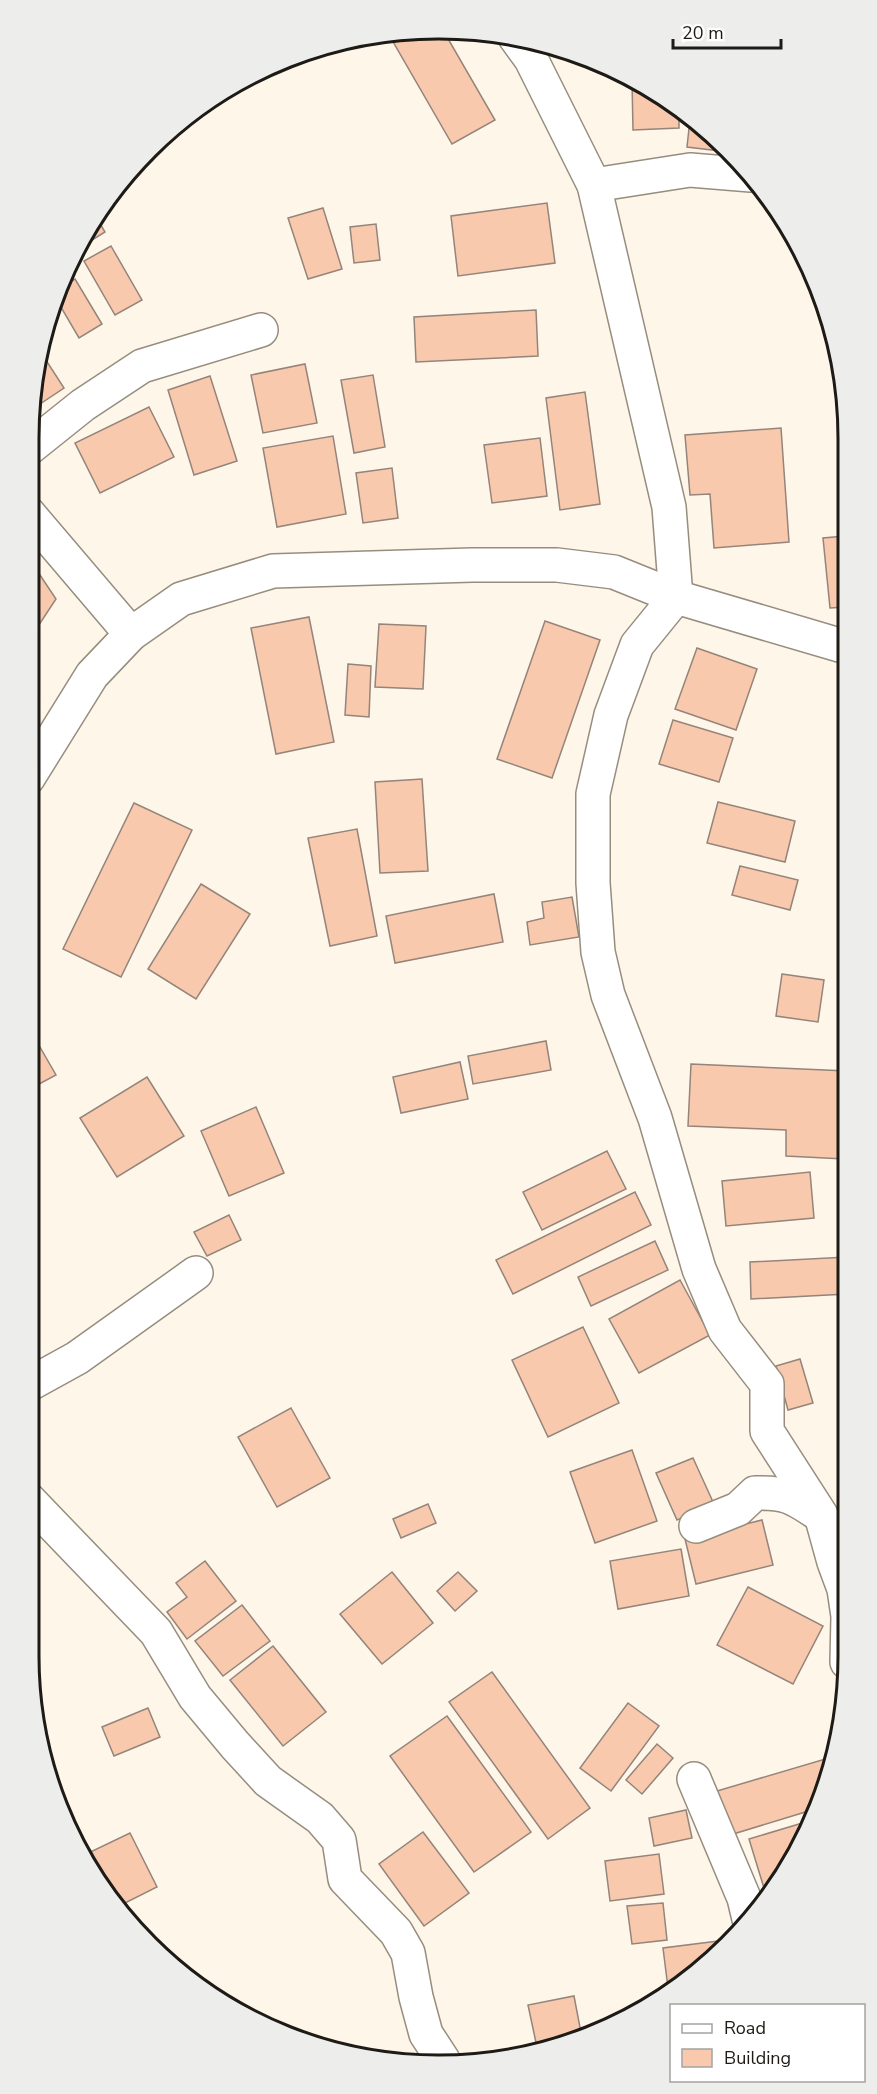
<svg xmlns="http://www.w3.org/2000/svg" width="877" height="2094" viewBox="0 0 877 2094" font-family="'Nunito Sans',sans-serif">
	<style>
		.building { fill: #f9c9ae; stroke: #94847a; stroke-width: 1.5 }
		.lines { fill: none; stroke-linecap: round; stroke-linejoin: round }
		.minor-casing { stroke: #968d7e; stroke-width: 36 }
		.minor { stroke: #fff; stroke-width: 33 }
		.rim { fill: none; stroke: #1e1a15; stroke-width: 3 }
	</style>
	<rect width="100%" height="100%" fill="#fef6e9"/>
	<g class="building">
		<polygon points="411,29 443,30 495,120 452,144 388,33"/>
		<polygon points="632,81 667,98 679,109 679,128 633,130"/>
		<polygon points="690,119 728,152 687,147"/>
		<polygon points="547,203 555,263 458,276 451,216"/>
		<polygon points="323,208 342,269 308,279 288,218"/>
		<polygon points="96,217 105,232 76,250 83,234"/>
		<polygon points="376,224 380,260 354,263 350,227"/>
		<polygon points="111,246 142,300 115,315 84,261"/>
		<polygon points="75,279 102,324 79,338 55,297 58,289"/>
		<polygon points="536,310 538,356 416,362 414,317"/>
		<polygon points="42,354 64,388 34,408"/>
		<polygon points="305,364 317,423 263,433 251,375"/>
		<polygon points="373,375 385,447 354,453 341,380"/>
		<polygon points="210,376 237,461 194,475 168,390"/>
		<polygon points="585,392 600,504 560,510 546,398"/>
		<polygon points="149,407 174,457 100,493 75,443"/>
		<polygon points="781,428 789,542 714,548 710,494 690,495 685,435"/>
		<polygon points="333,436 346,514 277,527 263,448"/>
		<polygon points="540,438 547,496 492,503 484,445"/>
		<polygon points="392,468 398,518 363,523 356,473"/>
		<polygon points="845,536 846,607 830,608 823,538"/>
		<polygon points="32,563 56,599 35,631 28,625 28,567"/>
		<polygon points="309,617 334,742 276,754 251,628"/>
		<polygon points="545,621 600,640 552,778 497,759"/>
		<polygon points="379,624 426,626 423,689 375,687"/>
		<polygon points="697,648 757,669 736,730 675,709"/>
		<polygon points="348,664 371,666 369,717 345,715"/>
		<polygon points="673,720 733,738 719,782 659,764"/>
		<polygon points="422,779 428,871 380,873 375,782"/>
		<polygon points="718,802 795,821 785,862 707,843"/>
		<polygon points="134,803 192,830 121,977 63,949"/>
		<polygon points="357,829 377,936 330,946 308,838"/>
		<polygon points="740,866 798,880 790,910 732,895"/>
		<polygon points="201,884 250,914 196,999 148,969"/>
		<polygon points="494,894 503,942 395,963 386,916"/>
		<polygon points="572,897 579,937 530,945 527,922 544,918 542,902"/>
		<polygon points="782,974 824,980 818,1022 776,1016"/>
		<polygon points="33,1035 56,1075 28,1090 28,1037"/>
		<polygon points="546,1041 551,1070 473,1084 468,1056"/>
		<polygon points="460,1062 468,1099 401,1113 393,1077"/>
		<polygon points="691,1064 847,1071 844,1159 786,1156 786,1130 688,1126"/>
		<polygon points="147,1077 184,1136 117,1177 80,1118"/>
		<polygon points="256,1107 284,1173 229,1196 201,1131"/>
		<polygon points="607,1151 626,1189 542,1230 523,1192"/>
		<polygon points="810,1172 814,1218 726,1226 722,1181"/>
		<polygon points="635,1192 651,1225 513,1294 496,1260"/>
		<polygon points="229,1215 241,1240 207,1256 194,1232"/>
		<polygon points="655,1241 668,1270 591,1306 578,1277"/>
		<polygon points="847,1257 847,1294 751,1299 750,1262"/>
		<polygon points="680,1280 710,1335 639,1373 609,1319"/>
		<polygon points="583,1327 619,1403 548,1437 512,1360"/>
		<polygon points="800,1359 813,1403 788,1410 776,1366"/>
		<polygon points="291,1408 330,1478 277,1507 238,1437"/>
		<polygon points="632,1450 657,1521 595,1543 570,1472"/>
		<polygon points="693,1458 714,1504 677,1520 656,1473"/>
		<polygon points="428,1504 436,1523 401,1538 393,1519"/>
		<polygon points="762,1520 773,1565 696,1584 685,1539"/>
		<polygon points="681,1549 689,1596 618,1609 610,1561"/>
		<polygon points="205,1561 236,1601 187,1639 167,1612 187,1597 176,1583"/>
		<polygon points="392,1572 433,1623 382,1664 340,1614"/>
		<polygon points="458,1572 477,1591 455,1611 437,1591"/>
		<polygon points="748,1587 823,1626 793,1684 717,1645"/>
		<polygon points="242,1605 270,1641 223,1676 195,1641"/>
		<polygon points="273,1646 326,1712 283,1746 230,1680"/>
		<polygon points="492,1672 590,1808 548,1839 449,1702"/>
		<polygon points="628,1703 659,1726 611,1791 580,1768"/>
		<polygon points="148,1708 160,1737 114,1756 102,1727"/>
		<polygon points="447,1716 531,1832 474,1872 390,1756"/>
		<polygon points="657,1744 673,1758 642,1794 626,1780"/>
		<polygon points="832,1757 827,1787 815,1809 730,1835 717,1791"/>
		<polygon points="686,1810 692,1838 654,1846 649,1818"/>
		<polygon points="809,1821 767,1898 749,1839"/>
		<polygon points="423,1832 469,1893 424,1926 379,1864"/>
		<polygon points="130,1833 157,1887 117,1907 82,1856"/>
		<polygon points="659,1854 664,1894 610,1901 605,1861"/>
		<polygon points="663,1903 667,1940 632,1944 627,1906"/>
		<polygon points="726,1940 676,1987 668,1988 663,1948"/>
		<polygon points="574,1996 582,2038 538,2052 528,2005"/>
	</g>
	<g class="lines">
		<defs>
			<g id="minor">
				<polyline points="515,37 531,59 594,185 669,507 676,597 637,645 611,715 593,794 593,883 598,952 608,995 655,1118 699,1269 725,1330 767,1384 767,1431 821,1515 834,1562 844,1589 848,1616 847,1662"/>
				<polyline points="594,185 690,170 751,175"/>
				<polyline points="28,449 83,405 142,366 261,330"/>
				<polyline points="28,513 131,634"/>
				<polyline points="28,778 92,675 131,634 181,599 273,571 472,565 557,565 614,572 676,597 846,647"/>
				<polyline points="28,1385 77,1358 196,1273"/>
				<polyline points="28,1499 156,1632 195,1697 235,1745 268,1781 320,1818 339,1840 345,1879 396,1932 408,1953 416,1997 426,2034 443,2060"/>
				<path d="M696,1526l42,-17 17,-16c30,-1 38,4 62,20"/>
				<polyline points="694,1779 744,1898 749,1919"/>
			</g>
		</defs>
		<use href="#minor" class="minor-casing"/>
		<use href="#minor" class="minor"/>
	</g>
	<path d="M0 0H877V2094H0ZM438 39H439A399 399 0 0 1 838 438V1656A399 399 0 0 1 439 2055H438A399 399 0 0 1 39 1656V438A399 399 0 0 1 438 39Z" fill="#ededec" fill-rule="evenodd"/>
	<path class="rim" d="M438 39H439A399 399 0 0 1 838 438V1656A399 399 0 0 1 439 2055H438A399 399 0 0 1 39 1656V438A399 399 0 0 1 438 39Z"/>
	<rect x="670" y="2004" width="195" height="78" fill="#ffffff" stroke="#a5a3a1" stroke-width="1.5"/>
	<rect x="682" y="2024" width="30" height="9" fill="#ffffff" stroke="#a5a3a1" stroke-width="1.5"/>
	<text x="724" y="2034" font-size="18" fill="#1e1a15">Road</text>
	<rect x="682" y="2049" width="30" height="18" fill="#f9c9ae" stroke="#a5a3a1" stroke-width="1.5"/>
	<text x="724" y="2064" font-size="18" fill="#1e1a15">Building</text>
	<path d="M673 39v9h108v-9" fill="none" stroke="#1e1a15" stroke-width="3"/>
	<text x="682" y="39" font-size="18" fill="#1e1a15" stroke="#ffffff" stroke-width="4.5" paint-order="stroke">20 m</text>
</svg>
